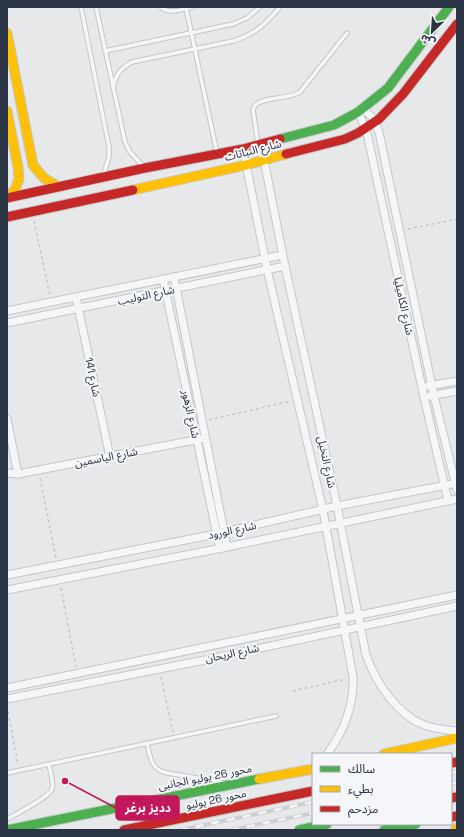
<svg xmlns="http://www.w3.org/2000/svg" width="464" height="837" viewBox="0 0 464 837" font-family="'Space Grotesk','Noto Sans Arabic',sans-serif">
	<style>
		.lines { fill: none; stroke-linecap: round; stroke-linejoin: round }
		.lane-casing { stroke: #c4c6c8; stroke-width: 5.5 }
		.street-casing { stroke: #c4c6c8; stroke-width: 9 }
		.fast-casing { stroke: #c4c6c8; stroke-width: 11 }
		.slow-casing { stroke: #c4c6c8; stroke-width: 11 }
		.jam-casing { stroke: #c4c6c8; stroke-width: 11 }
		.path { stroke: #c5c6ca; stroke-width: 1.5; stroke-dasharray: 3 3; stroke-linecap: butt }
		.lane { stroke: #f5f6f7; stroke-width: 3.5 }
		.street { stroke: #f5f6f7; stroke-width: 7 }
		.fast { stroke: #4caf50; stroke-width: 9 }
		.slow { stroke: #ffc107; stroke-width: 9 }
		.jam { stroke: #c62828; stroke-width: 9 }
		.rail-casing { stroke: #cecfd2; stroke-width: 4 }
		.rail { stroke: #f4f6f9; stroke-width: 2.5; stroke-dasharray: 8; stroke-linecap: butt }
		.labels { text-anchor: middle; stroke-width: 4; stroke-linejoin: round; paint-order: stroke }
		.street-label { font-size: 11px; fill: #2b3445; stroke: #f4f6f9 }
		.leader { fill: none; stroke: #c2185b; stroke-width: 1.5 }
		.callout-dot { fill: #c2185b; stroke: #f4f6f9; stroke-width: 1.5 }
		.callout { fill: #c2185b; stroke: #c2185b; stroke-width: 1.5 }
		.callout-label { font-size: 12px; text-anchor: middle; font-weight: bold; fill: #fff }
	</style>
	<rect width="100%" height="100%" fill="#e6e8ea"/>
	<g class="lines">
		<defs>
			<g id="lane">
				<polyline points="81,7 109,147 109,157 103,176"/>
				<polyline points="96,7 125,142 130,152 144,167"/>
				<path d="M161,7c7,8 23,2 32,0"/>
				<polyline points="186,8 217,153"/>
				<polyline points="105,51 233,24 247,18 260,7"/>
				<path d="M113,88c2,-13 8,-20 19,-26l101,-21c22,-7 32,-16 47,-34"/>
				<path d="M258,144l-5,-34 2,-5c10,-9 32,-5 45,-13l47,-59"/>
				<path d="M147,743c3,14 4,27 20,30l54,9"/>
				<polyline points="7,773 276,716"/>
				<path d="M7,819c9,-5 43,-22 45,-30 2,-7 -2,-18 -3,-25"/>
			</g>
			<g id="street">
				<polyline points="363,109 372,117 379,132 434,396 457,490"/>
				<polyline points="358,112 366,129 424,397 448,501"/>
				<path d="M259,145l5,15 21,106 52,240 29,149c10,27 30,59 58,70 10,4 22,5 33,6"/>
				<path d="M243,149l24,120 56,241 30,167c1,28 -9,54 -26,77"/>
				<polyline points="174,277 227,547"/>
				<polyline points="163,279 220,549"/>
				<polyline points="76,297 110,457"/>
				<polyline points="7,311 282,255"/>
				<polyline points="7,323 285,266"/>
				<polyline points="428,386 457,381"/>
				<polyline points="430,396 457,391"/>
				<polyline points="7,419 18,474"/>
				<polyline points="7,473 18,474 200,439"/>
				<polyline points="7,575 216,534 337,506 457,483"/>
				<polyline points="7,590 227,547 457,499"/>
				<polyline points="7,688 457,595"/>
				<polyline points="7,699 205,660 457,606"/>
			</g>
			<g id="fast">
				<polyline points="280,139 334,125 358,112 388,88 449,7"/>
				<polyline points="7,830 259,779"/>
				<polyline points="299,830 327,824"/>
				<polyline points="384,830 416,824"/>
			</g>
			<g id="slow">
				<polyline points="7,33 33,165 44,178 59,187"/>
				<polyline points="7,111 18,167 19,179 15,190 7,197"/>
				<polyline points="133,190 246,165 286,154"/>
				<polyline points="384,754 457,738"/>
				<polyline points="259,779 313,769"/>
				<polyline points="455,830 457,828"/>
			</g>
			<g id="jam">
				<polyline points="286,154 345,139 358,133 379,119 403,94 457,24"/>
				<polyline points="7,198 145,168 243,149 280,139"/>
				<polyline points="7,217 133,190"/>
				<polyline points="451,763 457,762"/>
				<polyline points="451,798 457,797"/>
				<polyline points="451,817 457,816"/>
				<polyline points="124,830 313,791"/>
			</g>
		</defs>
		<use href="#lane" class="lane-casing"/>
		<use href="#street" class="street-casing"/>
		<use href="#fast" class="fast-casing"/>
		<use href="#slow" class="slow-casing"/>
		<use href="#jam" class="jam-casing"/>
		<g class="path">
			<polyline points="34,221 50,296"/>
			<polyline points="408,229 457,219"/>
			<polyline points="209,420 291,401"/>
			<polyline points="40,478 56,558"/>
			<polyline points="61,588 76,667"/>
			<polyline points="161,677 173,732"/>
			<polyline points="293,691 346,679"/>
			<polyline points="7,706 18,765"/>
		</g>
		<use href="#lane" class="lane"/>
		<use href="#street" class="street"/>
		<use href="#fast" class="fast"/>
		<use href="#slow" class="slow"/>
		<use href="#jam" class="jam"/>
		<defs>
			<g id="rail">
				<polyline points="451,773 457,772"/>
				<polyline points="451,784 457,782"/>
				<polyline points="180,830 313,802"/>
				<polyline points="231,830 313,813"/>
			</g>
		</defs>
		<use href="#rail" class="rail-casing"/>
		<use href="#rail" class="rail"/>
	</g>
	<g class="labels">
		<g class="street-label">
			<text transform="translate(253 150) rotate(-14)" y="4">شارع النباتات</text>
			<text transform="translate(146 295) rotate(-12)" y="4">شارع التوليب</text>
			<text transform="translate(404 306) rotate(78)" y="4">شارع الكاميليا</text>
			<text transform="translate(93 377) rotate(78)" y="4">شارع 141</text>
			<text transform="translate(191 414) rotate(78)" y="4">شارع الزهور</text>
			<text transform="translate(106 457) rotate(-11)" y="4">شارع الياسمين</text>
			<text transform="translate(327 462) rotate(78)" y="4">شارع النخيل</text>
			<text transform="translate(232 530) rotate(-12)" y="4">شارع الورود</text>
			<text transform="translate(232 653) rotate(-12)" y="4">شارع الريحان</text>
			<text transform="translate(205 777) rotate(-11)" y="4">محور 26 يوليو الجانبى</text>
			<text transform="translate(216 799) rotate(-12)" y="4">محور 26 يوليو</text>
		</g>
	</g>
	<path class="leader" d="M65 781L116 808"/>
	<circle class="callout-dot" cx="65" cy="781" r="4"/>
	<rect class="callout" x="116" y="796" width="63" height="24" rx="4"/>
	<g class="callout-label">
		<text x="148" y="812">دديز برغر</text>
	</g>
	<rect width="464" height="837" fill="none" stroke="#2b3445" stroke-width="16"/>
	<rect x="312" y="753" width="140" height="72" fill="#f4f6f9" stroke="#a4a8b1"/>
	<rect x="320" y="766" width="20" height="6" fill="#4caf50" stroke="#a4a8b1"/>
	<text x="348" y="773" font-size="12" fill="#2b3445">سالك</text>
	<rect x="320" y="786" width="20" height="6" fill="#ffc107" stroke="#a4a8b1"/>
	<text x="348" y="793" font-size="12" fill="#2b3445">بطيء</text>
	<rect x="320" y="806" width="20" height="6" fill="#c62828" stroke="#a4a8b1"/>
	<text x="348" y="813" font-size="12" fill="#2b3445">مزدحم</text>
	<g transform="translate(432 32) rotate(205)" stroke="#f4f6f9" stroke-width="3" paint-order="stroke">
	<path d="M0-3L7 15L0 10L-7 15Z" fill="#2b3445"/>
	<text y="-6" font-size="11" font-weight="bold" text-anchor="middle" fill="#2b3445">ش</text>
	</g>
</svg>
